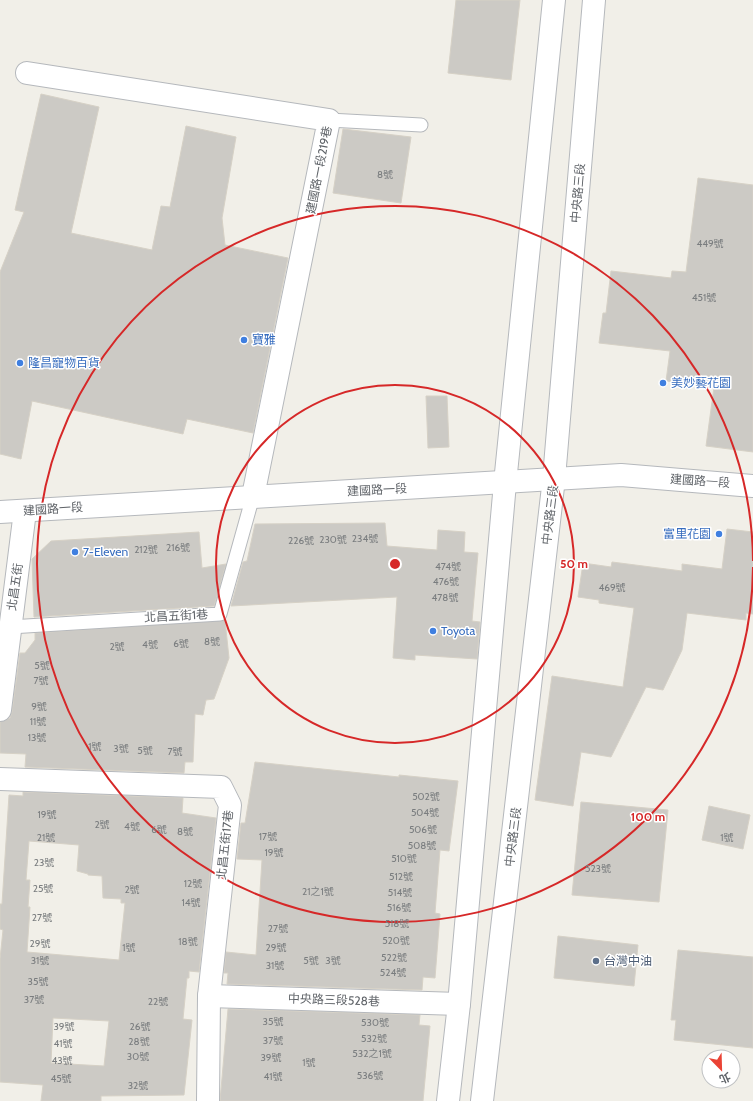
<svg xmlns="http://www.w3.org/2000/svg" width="753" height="1101" viewBox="0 0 753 1101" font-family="Cabin,'Noto Sans TC',sans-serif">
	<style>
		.building { fill: #cccac5; stroke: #d6d1c6; fill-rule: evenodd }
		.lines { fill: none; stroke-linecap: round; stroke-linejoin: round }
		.service-casing { stroke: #b5b8bc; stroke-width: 15 }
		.minor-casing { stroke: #b5b8bc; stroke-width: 24 }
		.tertiary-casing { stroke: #b5b8bc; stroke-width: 24 }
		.service { stroke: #fff; stroke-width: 13 }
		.minor { stroke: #fff; stroke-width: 22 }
		.tertiary { stroke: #fff; stroke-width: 22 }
		.ring { fill: none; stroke: #d62828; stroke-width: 2 }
		.shop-dot { fill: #3f7fe0; stroke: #fff; stroke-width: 1.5 }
		.service-dot { fill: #5c6f8a; stroke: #fff; stroke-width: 1.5 }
		.labels { text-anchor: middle; stroke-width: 3; stroke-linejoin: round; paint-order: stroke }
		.number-label { font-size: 10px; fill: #7a7d7f }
		.street-label { font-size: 12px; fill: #5f6368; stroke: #fff }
		.shop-label { font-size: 12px; fill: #366cbe; stroke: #fff; text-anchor: start }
		.service-label { font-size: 12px; fill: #4e5e75; stroke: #fff; text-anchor: start }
		.centre { fill: #d62828; stroke: #fff; stroke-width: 2 }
		.ring-label { font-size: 12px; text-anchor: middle; font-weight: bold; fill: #d62828; stroke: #fff; stroke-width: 3; stroke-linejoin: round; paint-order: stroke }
	</style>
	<rect width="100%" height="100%" fill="#f1efe8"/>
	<g class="building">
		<polygon points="456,0 520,0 511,80 448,73"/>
		<polygon points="41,94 99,107 71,233 152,250 161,206 170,207 186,126 236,137 222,218 225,245 288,258 253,433 187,419 183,434 32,401 21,459 0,454 0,272 24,212 15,210"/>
		<polygon points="343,129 411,137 401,203 333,193"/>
		<polygon points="698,178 753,185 753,452 706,446 714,387 666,381 670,351 599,343 603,313 606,313 611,271 671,278 672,271 686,272"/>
		<polygon points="426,396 447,396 449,447 428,448"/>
		<polygon points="385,523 387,546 437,550 438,530 465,532 464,552 478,553 472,621 480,622 477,659 415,655 415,660 393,658 397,597 231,606 243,562 247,561 255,524"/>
		<polygon points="727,529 753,532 753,614 746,613 746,620 687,613 682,650 663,690 646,687 611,757 581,752 573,806 535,800 552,676 623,687 634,608 599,603 599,600 578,597 583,563 611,567 612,562 682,571 682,564 722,569"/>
		<polygon points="199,532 202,568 226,564 214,606 34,617 32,559 51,541"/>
		<polygon points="225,620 229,658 214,699 206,700 203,715 195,714 193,762 185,762 184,773 25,767 26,754 0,753 0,722 10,718 12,712 20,653 25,653 35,640 35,633"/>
		<polygon points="255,762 399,777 399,775 458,781 449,851 440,850 435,913 440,914 435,978 423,977 422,990 227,984 228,973 224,973 226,952 256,955 262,860 237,859 241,823 245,823"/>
		<path d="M23,792l160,6 -1,15 34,5 -17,154 -10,-1v7h-2l-4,41 9,1 -8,75 -83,1v5h-60l2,-16 -43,-3v-123l3,-29 -3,-1v-25h2l7,-109 14,1zM29,841l50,4 -2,26 11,3v1l14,1 1,22 18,1v4h4l-6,57 -92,-8 3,-45h-2l2,-27h-4zM53,1018l56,3 -5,45 -53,-3z"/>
		<polygon points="581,802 668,810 659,902 572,895"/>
		<polygon points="709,806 750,815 743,849 702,840"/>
		<polygon points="558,936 638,945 634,986 554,978"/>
		<polygon points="678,950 753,957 753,1048 674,1040 676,1020 671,1020"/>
		<polygon points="228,1009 420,1015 419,1025 430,1026 423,1101 220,1101"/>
	</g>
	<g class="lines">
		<defs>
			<g id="service">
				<polyline points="329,120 421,125"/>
				<polyline points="10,627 220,614 253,496"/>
			</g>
			<g id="minor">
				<polyline points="27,73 329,120 253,496"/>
				<polyline points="0,710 25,511"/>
				<polyline points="0,779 221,787 230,805 209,996 208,1101"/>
				<polyline points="209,996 459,1004"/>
			</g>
			<g id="tertiary">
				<polyline points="0,512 621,475 753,486"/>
				<polyline points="448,1101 459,1004 505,483 554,0"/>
				<polyline points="482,1101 554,478 594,0"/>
			</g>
		</defs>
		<use href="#service" class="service-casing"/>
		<use href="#minor" class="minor-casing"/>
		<use href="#tertiary" class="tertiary-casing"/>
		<use href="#service" class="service"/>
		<use href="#minor" class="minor"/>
		<use href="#tertiary" class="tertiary"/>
	</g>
	<g class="ring">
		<circle cx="395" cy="564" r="179"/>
		<path d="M753 567A358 358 0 1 1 753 561"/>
	</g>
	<g class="shop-dot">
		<circle cx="244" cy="340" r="4"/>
		<circle cx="20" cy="363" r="4"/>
		<circle cx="663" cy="383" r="4"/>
		<circle cx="719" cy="534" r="4"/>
		<circle cx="75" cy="552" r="4"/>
		<circle cx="433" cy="631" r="4"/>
	</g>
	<circle class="service-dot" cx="596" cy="961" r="4"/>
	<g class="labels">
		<g class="number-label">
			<text x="385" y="178">8號</text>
			<text x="710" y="247">449號</text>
			<text x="704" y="301">451號</text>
			<text x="365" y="542">234號</text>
			<text x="333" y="543">230號</text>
			<text x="301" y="544">226號</text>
			<text x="178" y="551">216號</text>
			<text x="146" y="553">212號</text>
			<text x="448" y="570">474號</text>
			<text x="446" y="585">476號</text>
			<text x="612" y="591">469號</text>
			<text x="445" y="601">478號</text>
			<text x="212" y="645">8號</text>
			<text x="181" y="647">6號</text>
			<text x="150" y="648">4號</text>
			<text x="117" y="650">2號</text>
			<text x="42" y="669">5號</text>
			<text x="41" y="684">7號</text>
			<text x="39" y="710">9號</text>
			<text x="38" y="725">11號</text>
			<text x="37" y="741">13號</text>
			<text x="95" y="750">1號</text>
			<text x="121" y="752">3號</text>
			<text x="145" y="754">5號</text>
			<text x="175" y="755">7號</text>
			<text x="426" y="800">502號</text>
			<text x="425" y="816">504號</text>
			<text x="47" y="818">19號</text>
			<text x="102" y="828">2號</text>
			<text x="132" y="830">4號</text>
			<text x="159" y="833">6號</text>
			<text x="423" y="833">506號</text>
			<text x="185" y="835">8號</text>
			<text x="268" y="840">17號</text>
			<text x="46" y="841">21號</text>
			<text x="727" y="841">1號</text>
			<text x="422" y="849">508號</text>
			<text x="274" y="856">19號</text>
			<text x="404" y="862">510號</text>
			<text x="44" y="866">23號</text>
			<text x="598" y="872">523號</text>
			<text x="401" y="880">512號</text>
			<text x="193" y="887">12號</text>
			<text x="43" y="892">25號</text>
			<text x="132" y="893">2號</text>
			<text x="318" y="895">21之1號</text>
			<text x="400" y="896">514號</text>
			<text x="191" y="906">14號</text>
			<text x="399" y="911">516號</text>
			<text x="42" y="921">27號</text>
			<text x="397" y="927">518號</text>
			<text x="278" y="932">27號</text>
			<text x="396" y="944">520號</text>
			<text x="188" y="945">18號</text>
			<text x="40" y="947">29號</text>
			<text x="129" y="951">1號</text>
			<text x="276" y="951">29號</text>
			<text x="394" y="961">522號</text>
			<text x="40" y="964">31號</text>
			<text x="311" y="964">5號</text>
			<text x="333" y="964">3號</text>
			<text x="275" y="969">31號</text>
			<text x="393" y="976">524號</text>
			<text x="38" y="985">35號</text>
			<text x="34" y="1003">37號</text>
			<text x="158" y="1005">22號</text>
			<text x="273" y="1025">35號</text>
			<text x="375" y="1026">530號</text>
			<text x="64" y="1030">39號</text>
			<text x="140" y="1030">26號</text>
			<text x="374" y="1042">532號</text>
			<text x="273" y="1044">37號</text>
			<text x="139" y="1045">28號</text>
			<text x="63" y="1047">41號</text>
			<text x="372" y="1057">532之1號</text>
			<text x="138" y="1060">30號</text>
			<text x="271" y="1061">39號</text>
			<text x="62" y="1064">43號</text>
			<text x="309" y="1066">1號</text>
			<text x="370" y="1079">536號</text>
			<text x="273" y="1080">41號</text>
			<text x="61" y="1082">45號</text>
			<text x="138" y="1089">32號</text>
		</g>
		<g class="street-label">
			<text transform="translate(319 170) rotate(-79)" y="4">建國路一段219巷</text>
			<text transform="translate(578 193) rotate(-85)" y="4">中央路三段</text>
			<text transform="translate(700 481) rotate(4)" y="4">建國路一段</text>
			<text transform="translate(377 490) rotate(-3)" y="4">建國路一段</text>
			<text transform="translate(53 509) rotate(-4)" y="4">建國路一段</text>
			<text transform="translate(550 515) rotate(-83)" y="4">中央路三段</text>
			<text transform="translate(15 587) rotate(-82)" y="4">北昌五街</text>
			<text transform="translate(176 616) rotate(-3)" y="4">北昌五街1巷</text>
			<text transform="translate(513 837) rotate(-83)" y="4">中央路三段</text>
			<text transform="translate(225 845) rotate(-84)" y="4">北昌五街17巷</text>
			<text transform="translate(334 1000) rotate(2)" y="4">中央路三段528巷</text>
		</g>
		<g class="shop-label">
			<text x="252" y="344">寶雅</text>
			<text x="28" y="367">隆昌寵物百貨</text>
			<text x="671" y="387">美妙藝花園</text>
			<text x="711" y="538" text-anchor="end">富里花園</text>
			<text x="83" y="556">7-Eleven</text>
			<text x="441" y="635">Toyota</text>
		</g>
		<g class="service-label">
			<text x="604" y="965">台灣中油</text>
		</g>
	</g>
	<circle cx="395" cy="564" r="6" class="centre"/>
	<g class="ring-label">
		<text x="574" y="568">50 m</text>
		<text x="648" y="821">100 m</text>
	</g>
	<g transform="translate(721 1069) rotate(157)"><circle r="19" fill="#ffffff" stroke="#bfc1c3"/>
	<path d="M0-3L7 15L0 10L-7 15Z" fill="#ea4335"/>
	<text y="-6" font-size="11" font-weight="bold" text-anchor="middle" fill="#5f6368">北</text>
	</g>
</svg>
